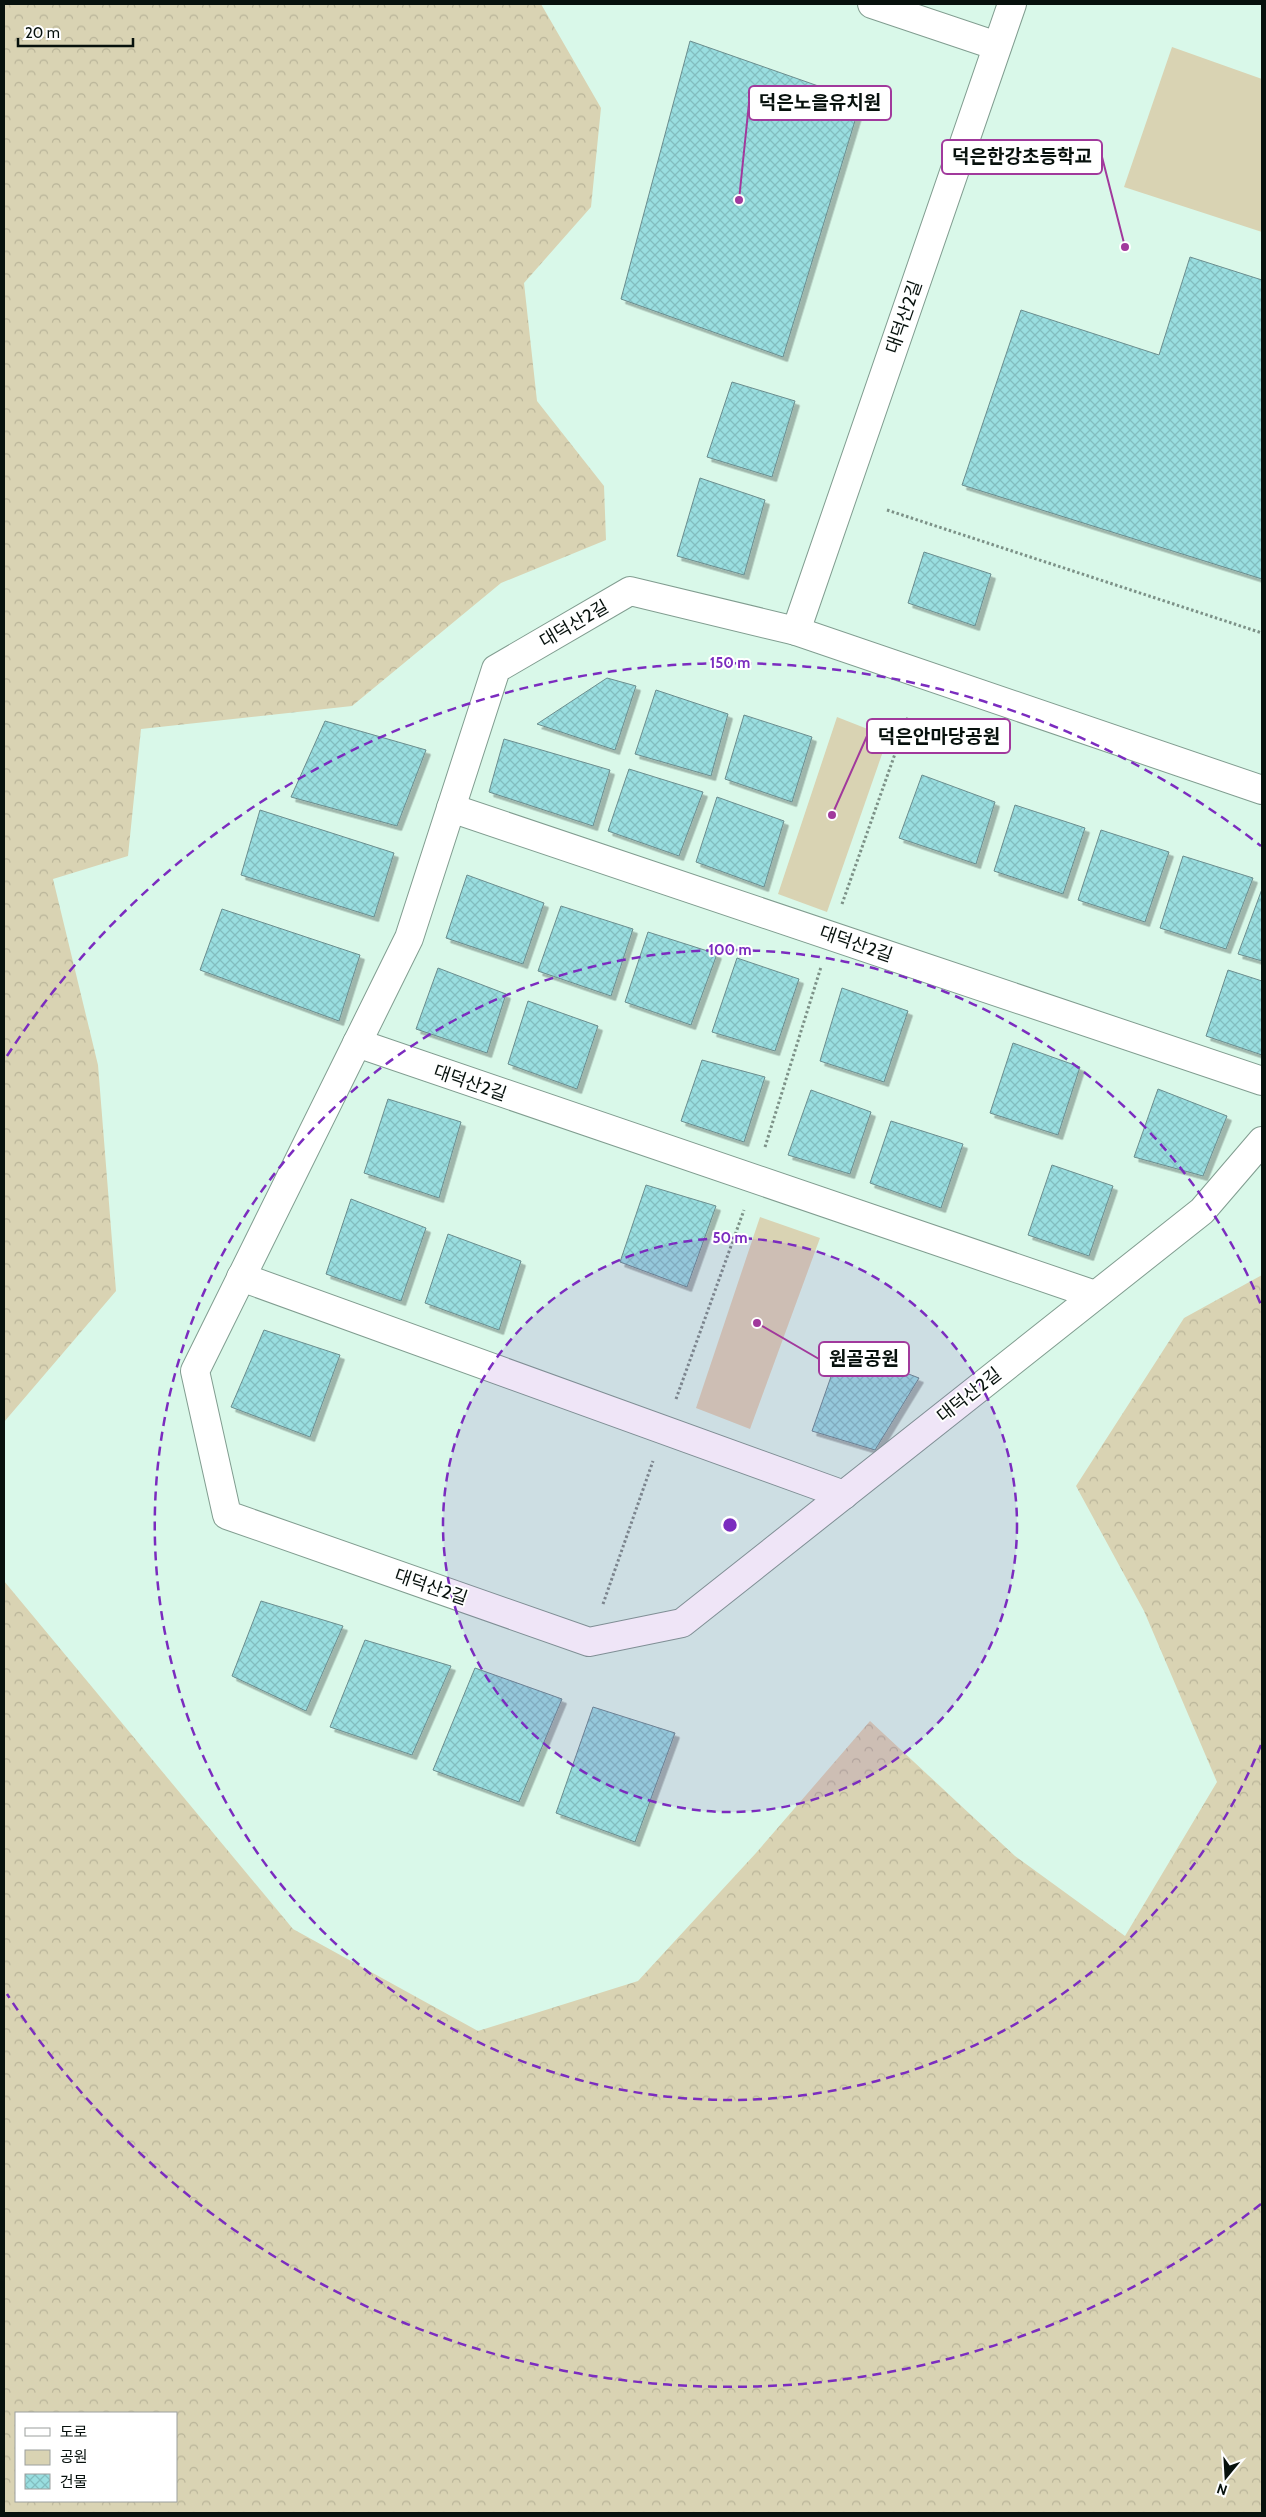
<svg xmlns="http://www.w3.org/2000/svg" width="1266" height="2517" viewBox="0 0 1266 2517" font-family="Cabin,'Noto Sans KR',sans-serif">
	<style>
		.green { fill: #d9d3b3 }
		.forest { fill: url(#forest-crowns); fill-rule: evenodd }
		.building { fill: url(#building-cross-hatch); stroke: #6b8d8e; filter: url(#shadow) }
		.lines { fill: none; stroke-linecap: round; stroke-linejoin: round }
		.minor-casing { stroke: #819d90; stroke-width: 30 }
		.path { stroke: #7c9187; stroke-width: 3; stroke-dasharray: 2.5 2.5; stroke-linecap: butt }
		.minor { stroke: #fff; stroke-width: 28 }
		.ring { fill: none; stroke: #7b2cbf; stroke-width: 2.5; stroke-dasharray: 9 6 }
		.labels { text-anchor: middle; stroke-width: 4; stroke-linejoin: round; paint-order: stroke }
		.street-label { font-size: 18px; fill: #07110d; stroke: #fff }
		.centre { fill: #7b2cbf; stroke: #fff; stroke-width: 2.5 }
		.ring-label { font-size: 15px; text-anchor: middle; font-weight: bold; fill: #7b2cbf; stroke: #fff; stroke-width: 4; stroke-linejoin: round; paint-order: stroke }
		.leader { fill: none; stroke: #a1399c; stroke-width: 2 }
		.callout-dot { fill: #a1399c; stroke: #fff; stroke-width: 2 }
		.callout { fill: #fff; stroke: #a1399c; stroke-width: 2 }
		.callout-label { font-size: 19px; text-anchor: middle; font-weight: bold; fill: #07110d }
	</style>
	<defs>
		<pattern id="forest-crowns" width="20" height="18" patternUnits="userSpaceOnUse" patternTransform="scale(1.25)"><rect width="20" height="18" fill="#d9d3b3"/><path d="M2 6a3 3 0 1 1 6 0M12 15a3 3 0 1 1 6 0" fill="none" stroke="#b9b499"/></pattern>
		<pattern id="building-cross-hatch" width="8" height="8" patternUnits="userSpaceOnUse" patternTransform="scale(1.25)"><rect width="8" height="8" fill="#99dee0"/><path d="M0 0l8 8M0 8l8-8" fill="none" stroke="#82bdbf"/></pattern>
		<filter id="shadow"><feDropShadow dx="4.5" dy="4.5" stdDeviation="0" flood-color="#0004"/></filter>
	</defs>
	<rect width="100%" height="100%" fill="#d9f8e9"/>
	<g class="green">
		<polygon points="1172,47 1262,79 1262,232 1124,187"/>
		<polygon points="837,717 888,737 827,912 778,894"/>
		<polygon points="760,1217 820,1238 750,1429 696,1408"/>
	</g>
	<g class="forest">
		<polygon points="7,4 541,4 601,108 591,207 524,283 537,401 604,486 606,540 501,583 352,706 141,729 128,856 53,879 98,1065 116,1291 4,1422 4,5"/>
		<path d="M1262,1275v1238h-1258v-932l289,348 185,102 160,-50 118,-128 114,-132 145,135 110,80 92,-154 -73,-171 -68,-125 108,-168zM16,2413h160v88h-160z"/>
	</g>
	<g class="building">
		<polygon points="690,41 861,101 783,357 621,299"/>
		<polygon points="1190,257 1262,280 1262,579 962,485 1021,310 1159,355"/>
		<polygon points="732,382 795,401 772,477 707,457"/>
		<polygon points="700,478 765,500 744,575 677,556"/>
		<polygon points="924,552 991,574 975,626 908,603"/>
		<polygon points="607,678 636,686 615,750 537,724"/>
		<polygon points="656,690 728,714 711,776 635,754"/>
		<polygon points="744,715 812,737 792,802 725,779"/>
		<polygon points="325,721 426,750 397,826 291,797"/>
		<polygon points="504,739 610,770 593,826 489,792"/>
		<polygon points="629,769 703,792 679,856 608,831"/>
		<polygon points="922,775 995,802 976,864 899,838"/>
		<polygon points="717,797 784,821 764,887 696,862"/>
		<polygon points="1015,805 1085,828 1063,894 994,871"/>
		<polygon points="260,810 394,853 374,917 241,875"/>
		<polygon points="1101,830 1169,852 1145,922 1078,900"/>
		<polygon points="1183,856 1253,878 1226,949 1160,928"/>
		<polygon points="467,875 544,903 523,964 446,938"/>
		<polygon points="1262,889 1262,961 1238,954"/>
		<polygon points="561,906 633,929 611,996 538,971"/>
		<polygon points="222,909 360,955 339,1021 200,970"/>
		<polygon points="648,932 717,954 691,1025 625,1002"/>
		<polygon points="737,958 799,979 775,1051 712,1032"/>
		<polygon points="438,968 506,994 487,1053 416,1029"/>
		<polygon points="1228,970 1262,981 1262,1055 1206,1036"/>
		<polygon points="842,988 908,1011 884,1082 820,1061"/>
		<polygon points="528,1001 598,1026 577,1089 508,1064"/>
		<polygon points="1013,1043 1080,1067 1058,1135 990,1113"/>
		<polygon points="702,1060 765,1077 744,1142 681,1121"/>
		<polygon points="1158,1089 1227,1116 1203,1176 1134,1157"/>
		<polygon points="811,1090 871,1112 850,1174 788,1155"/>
		<polygon points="388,1099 461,1122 439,1198 364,1173"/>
		<polygon points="891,1121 963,1144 941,1208 870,1183"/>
		<polygon points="1052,1165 1113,1186 1089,1256 1028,1235"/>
		<polygon points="646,1185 716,1206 687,1287 620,1262"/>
		<polygon points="351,1199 426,1228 401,1301 326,1274"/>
		<polygon points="448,1234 521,1261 499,1330 425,1303"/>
		<polygon points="264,1330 340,1355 310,1437 231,1407"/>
		<polygon points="841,1348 919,1378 875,1450 812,1431"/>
		<polygon points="261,1601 343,1626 306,1711 232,1676"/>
		<polygon points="365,1640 451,1666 412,1755 330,1727"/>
		<polygon points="475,1668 562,1699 519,1802 433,1770"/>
		<polygon points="593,1707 675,1733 635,1842 556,1813"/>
	</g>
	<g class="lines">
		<defs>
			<g id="minor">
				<polyline points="872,4 997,46"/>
				<polyline points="796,631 1012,4"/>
				<polyline points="1262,790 796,631 630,591 496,669 409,938 195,1371 227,1515 589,1642 682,1623 1202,1211 1262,1141"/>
				<polyline points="451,808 1262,1081"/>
				<polyline points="357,1043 1095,1295"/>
				<polyline points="241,1277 844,1495"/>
			</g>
		</defs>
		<use href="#minor" class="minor-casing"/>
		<g class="path">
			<polyline points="887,510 1262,633"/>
			<polyline points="842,904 908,717"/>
			<polyline points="765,1147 821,967"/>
			<polyline points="676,1399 744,1210"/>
			<polyline points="603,1604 653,1461"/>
		</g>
		<use href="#minor" class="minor"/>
	</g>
	<circle cx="730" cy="1525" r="287" fill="#7b2cbf" fill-opacity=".12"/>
	<g class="ring">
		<circle cx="730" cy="1525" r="287"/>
		<path d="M1261 1745A575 575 0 1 1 1261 1305"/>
		<path d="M1261 2204A862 862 0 0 1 7 1994M7 1056A862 862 0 0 1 1261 846"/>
	</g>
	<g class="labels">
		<g class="street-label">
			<text transform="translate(904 317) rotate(-71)" y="6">대덕산2길</text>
			<text transform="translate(574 624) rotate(-30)" y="6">대덕산2길</text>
			<text transform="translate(856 944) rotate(19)" y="6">대덕산2길</text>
			<text transform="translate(470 1083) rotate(19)" y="6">대덕산2길</text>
			<text transform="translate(969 1395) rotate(-38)" y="6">대덕산2길</text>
			<text transform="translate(431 1587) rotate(19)" y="6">대덕산2길</text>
		</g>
	</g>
	<circle cx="730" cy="1525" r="8" class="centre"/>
	<g class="ring-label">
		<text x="730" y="668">150 m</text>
		<text x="730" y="955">100 m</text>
		<text x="730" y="1243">50 m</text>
	</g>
	<path class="leader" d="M739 200L749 103M1125 247L1102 157M832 815L867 736M757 1323L819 1359"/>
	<g class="callout-dot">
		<circle cx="739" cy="200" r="5"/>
		<circle cx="1125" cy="247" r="5"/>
		<circle cx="832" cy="815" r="5"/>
		<circle cx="757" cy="1323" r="5"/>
	</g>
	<g class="callout">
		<rect x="749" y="86" width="142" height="34" rx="5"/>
		<rect x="942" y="140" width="160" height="34" rx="5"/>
		<rect x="867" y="719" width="143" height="34" rx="5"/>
		<rect x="819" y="1342" width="90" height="34" rx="5"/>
	</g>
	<g class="callout-label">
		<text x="820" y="109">덕은노을유치원</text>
		<text x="1022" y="163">덕은한강초등학교</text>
		<text x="939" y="743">덕은안마당공원</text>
		<text x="864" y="1365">원골공원</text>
	</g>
	<rect width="1266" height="2517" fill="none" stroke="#07110d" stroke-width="10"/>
	<rect x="15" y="2412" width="162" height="90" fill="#ffffff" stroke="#9ca09e"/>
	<rect x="25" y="2428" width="25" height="8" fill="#ffffff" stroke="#9ca09e"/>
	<text x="60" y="2437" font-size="15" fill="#07110d">도로</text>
	<rect x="25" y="2450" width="25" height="15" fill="#d9d3b3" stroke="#9ca09e"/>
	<text x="60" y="2462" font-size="15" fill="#07110d">공원</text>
	<rect x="25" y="2474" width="25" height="15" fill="url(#building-cross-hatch)" stroke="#9ca09e"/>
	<text x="60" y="2487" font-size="15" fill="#07110d">건물</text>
	<g transform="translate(1226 2477) rotate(198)" stroke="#ffffff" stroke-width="4" paint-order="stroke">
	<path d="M0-4L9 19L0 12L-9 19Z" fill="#07110d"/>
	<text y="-8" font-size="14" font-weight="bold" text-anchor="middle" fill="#07110d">N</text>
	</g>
	<path d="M18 38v8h115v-8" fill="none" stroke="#07110d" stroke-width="2.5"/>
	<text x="25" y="38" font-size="15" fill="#07110d" stroke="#ffffff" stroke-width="4" paint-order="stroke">20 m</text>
</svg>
